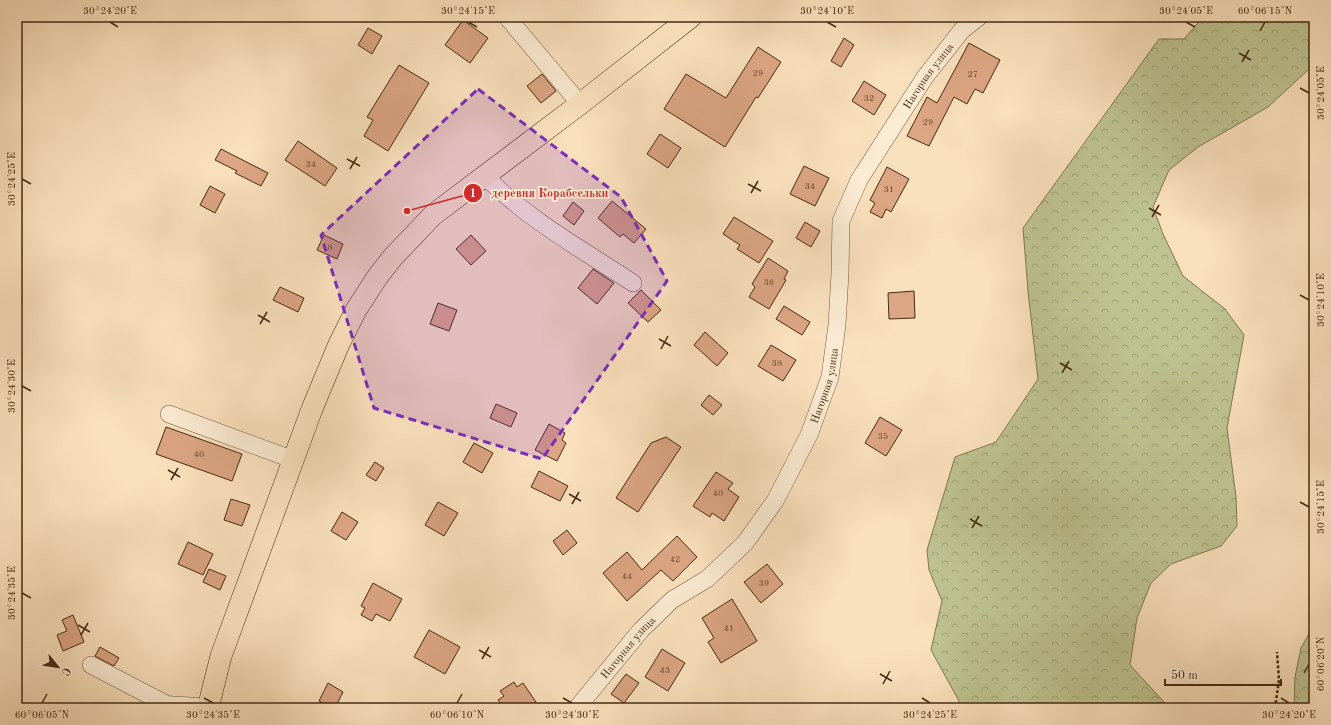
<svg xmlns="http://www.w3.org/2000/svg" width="1331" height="725" viewBox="0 0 1331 725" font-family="'Old Standard TT',serif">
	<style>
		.forest { fill: url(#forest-crowns); stroke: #827651 }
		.building { fill: #dca583; stroke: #452a11 }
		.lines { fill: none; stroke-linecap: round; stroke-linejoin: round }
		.minor-casing { stroke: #72583c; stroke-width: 18 }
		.major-casing { stroke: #452a11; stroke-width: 22 }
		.path { stroke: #452a11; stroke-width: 2.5; stroke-dasharray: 3 2; stroke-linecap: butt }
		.minor { stroke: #fcecd4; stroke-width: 17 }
		.major { stroke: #fae1bd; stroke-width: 21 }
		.marked { fill: #7b2cbf; fill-opacity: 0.2; stroke: #7b2cbf; stroke-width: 3; stroke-dasharray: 8 5; stroke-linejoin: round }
		.ticks { fill: none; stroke: #452a11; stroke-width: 1.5 }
		.labels { text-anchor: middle; stroke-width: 3.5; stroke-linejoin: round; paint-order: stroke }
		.number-label { font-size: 9px; fill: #6b492e }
		.street-label { font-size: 11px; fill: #452a11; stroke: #fcecd4 }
		.leader { fill: none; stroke: #d62828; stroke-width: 1.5 }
		.callout-dot { fill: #d62828; stroke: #fcecd4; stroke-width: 1.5 }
		.mark-label { font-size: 12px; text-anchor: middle; font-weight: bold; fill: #fff }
		.callout-label { font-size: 12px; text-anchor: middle; font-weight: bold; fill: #d62828; stroke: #fcecd4; stroke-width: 3.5; stroke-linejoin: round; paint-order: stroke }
		.neatline { fill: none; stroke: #452a11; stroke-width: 1.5 }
		.ticks-label { font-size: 10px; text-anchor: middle; fill: #452a11 }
	</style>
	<defs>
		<pattern id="forest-crowns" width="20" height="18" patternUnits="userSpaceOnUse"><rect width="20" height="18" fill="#bec391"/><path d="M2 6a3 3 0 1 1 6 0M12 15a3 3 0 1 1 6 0" fill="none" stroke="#9c9f75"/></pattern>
	</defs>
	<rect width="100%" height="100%" fill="#fae1bd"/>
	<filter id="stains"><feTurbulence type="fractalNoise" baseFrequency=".005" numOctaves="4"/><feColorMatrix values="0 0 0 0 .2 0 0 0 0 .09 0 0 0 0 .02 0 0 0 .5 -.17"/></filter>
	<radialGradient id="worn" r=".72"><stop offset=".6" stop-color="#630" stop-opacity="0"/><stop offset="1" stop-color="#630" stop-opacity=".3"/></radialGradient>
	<g class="forest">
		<polygon points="1203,17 1314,17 1314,62 1309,69 1268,107 1198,147 1169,170 1153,207 1163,234 1183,276 1225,309 1244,335 1227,428 1236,497 1237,526 1221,546 1171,564 1151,583 1137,618 1130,665 1164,702 1165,708 958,708 959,701 931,650 942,601 929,570 927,550 955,457 996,442 1038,379 1028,291 1023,228 1159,39 1184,39"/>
		<polygon points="1314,625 1314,708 1294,708 1295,677 1301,648"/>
	</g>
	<g class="building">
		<polygon points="463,20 488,38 470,63 445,45"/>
		<polygon points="368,28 382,36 372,54 358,45"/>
		<polygon points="844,38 854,45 841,67 831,61"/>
		<polygon points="969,43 1000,60 983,93 975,89 967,104 954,97 929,146 907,136 927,97 937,103"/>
		<polygon points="758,47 781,62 758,98 756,97 725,147 664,109 686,74 726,98"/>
		<polygon points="399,65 429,83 388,151 364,136 373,120 367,117"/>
		<polygon points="542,74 556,91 541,103 527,86"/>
		<polygon points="864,81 886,95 874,115 852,101"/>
		<polygon points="660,134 681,148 668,168 647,154"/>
		<polygon points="298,141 337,168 325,186 285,160"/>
		<polygon points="221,149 268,173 261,186 235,173 237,171 215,160"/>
		<polygon points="804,166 829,178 815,206 790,194"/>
		<polygon points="887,167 909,179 891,212 886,209 882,218 870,212 875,203 870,200"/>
		<polygon points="210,186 225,194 215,213 200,205"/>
		<polygon points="612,201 646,229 634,243 623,234 620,237 598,218"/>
		<polygon points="573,202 584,211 574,225 563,216"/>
		<polygon points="734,217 773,241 759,263 737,249 740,245 723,234"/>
		<polygon points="805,222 820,231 811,247 796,238"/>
		<polygon points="324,235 343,244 337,259 317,250"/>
		<polygon points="471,235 486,251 471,265 456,249"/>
		<polygon points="768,258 788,271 784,279 786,280 769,309 749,297 755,287 752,284"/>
		<polygon points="593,269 614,283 597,304 578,288"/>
		<polygon points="280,287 304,298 298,312 273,300"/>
		<polygon points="641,290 661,310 648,322 628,303"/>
		<polygon points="914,291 915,318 889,319 888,293"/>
		<polygon points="438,303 457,310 449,331 430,324"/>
		<polygon points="784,306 810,322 802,335 776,319"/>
		<polygon points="705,332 728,353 717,366 694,345"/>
		<polygon points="771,345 796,360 783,381 758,366"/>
		<polygon points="709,395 722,405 713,415 701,405"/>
		<polygon points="496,404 517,413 511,427 490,418"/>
		<polygon points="880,417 902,430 886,456 865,443"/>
		<polygon points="549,424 565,433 562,440 566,443 557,461 535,450"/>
		<polygon points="166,427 242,454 232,481 156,454"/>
		<polygon points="666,437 681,447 638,512 616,498 651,443"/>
		<polygon points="474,443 493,453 482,473 463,462"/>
		<polygon points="375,462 384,468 376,481 366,475"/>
		<polygon points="539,471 568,486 560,501 531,487"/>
		<polygon points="716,472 733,483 728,489 739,497 724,521 712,513 710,517 693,506"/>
		<polygon points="231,499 250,505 242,526 224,520"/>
		<polygon points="438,502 458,513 444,536 425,525"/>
		<polygon points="342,512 358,522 346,540 331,531"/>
		<polygon points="567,530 577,543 563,555 553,541"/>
		<polygon points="677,536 697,557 673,581 661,570 627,601 603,573 627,552 642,570"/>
		<polygon points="188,542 213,554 203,575 178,564"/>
		<polygon points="767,564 783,584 761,603 744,582"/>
		<polygon points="209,569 226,576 220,590 203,582"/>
		<polygon points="373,583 402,599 390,621 376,614 372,621 361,615 365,608 361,606"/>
		<polygon points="732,599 757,641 721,663 708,642 714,638 702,618"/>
		<polygon points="73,615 84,642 63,651 57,635 67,631 62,620"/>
		<polygon points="429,630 460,647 445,674 414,657"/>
		<polygon points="100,647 119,658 114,666 95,656"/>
		<polygon points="662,649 685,663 668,691 645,677"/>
		<polygon points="626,674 639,683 624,703 611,694"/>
		<polygon points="514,682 517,687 523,683 540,708 504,708 498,700 504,696 500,691"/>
		<polygon points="328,683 343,692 335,708 319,701"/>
	</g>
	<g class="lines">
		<defs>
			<g id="minor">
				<polyline points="507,17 580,104"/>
				<path d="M485,176c42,43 98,74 148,107"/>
				<polyline points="169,414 294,460"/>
				<path d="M91,665l75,39c11,2 22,1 33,3"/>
				<path id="s1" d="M577,708l64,-78 31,-30 35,-21 38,-36 30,-42 34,-66 21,-58 7,-52 3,-52 1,-52 18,-41 66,-103 37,-47 17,-13"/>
			</g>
			<polyline id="major" points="208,708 221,656 312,409 339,344 356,310 378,276 393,257 433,215 580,104 691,17"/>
		</defs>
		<use href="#minor" class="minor-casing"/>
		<use href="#major" class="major-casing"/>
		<polyline class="path" points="1275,708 1279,680 1277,652"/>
		<use href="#minor" class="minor"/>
		<use href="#major" class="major"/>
	</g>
	<path class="marked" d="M478,89l143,108 46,84 -125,178 -168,-51 -53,-173z"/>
	<path class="ticks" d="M110,22l8,5M468,22l9,5M827,22l9,5M1186,22l9,5M1260,31l5,-9M1239,53l12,7M1242,62l7,-12M1300,88l9,5M347,159l13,7M350,169l7,-12M22,179l9,5M748,184l13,7M751,193l7,-12M1149,208l12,7M1152,217l7,-12M1300,295l9,5M258,315l12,7M260,324l7,-12M659,339l12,7M661,349l7,-13M1060,363l12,7M1062,373l7,-12M22,386l9,5M168,470l12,7M171,480l7,-12M569,494l12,7M1300,502l9,5M572,504l7,-12M970,519l12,7M972,528l7,-12M22,593l9,5M78,625l12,7M81,635l7,-12M479,650l12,7M482,659l7,-12M1304,673l5,-9M880,674l12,7M883,684l7,-13M204,698l9,5M563,698l9,5M922,698l8,5M1281,698l8,5M42,703l5,-9M457,703l5,-9"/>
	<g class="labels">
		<g class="number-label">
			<text x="758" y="76">29</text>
			<text x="973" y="77">27</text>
			<text x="869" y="101">32</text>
			<text x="928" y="125">29</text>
			<text x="311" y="167">34</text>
			<text x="810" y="189">34</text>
			<text x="889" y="192">31</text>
			<text x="330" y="250">8</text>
			<text x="769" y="285">36</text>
			<text x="777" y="366">38</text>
			<text x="883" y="439">35</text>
			<text x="199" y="457">40</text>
			<text x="718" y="496">40</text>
			<text x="675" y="562">42</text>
			<text x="627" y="579">44</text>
			<text x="764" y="586">39</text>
			<text x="729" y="631">41</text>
			<text x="665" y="673">43</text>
		</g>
		<g class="street-label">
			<text dy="4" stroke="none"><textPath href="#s1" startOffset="751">Нагорная улица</textPath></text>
			<text dy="4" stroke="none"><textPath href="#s1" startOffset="415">Нагорная улица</textPath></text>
			<text dy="4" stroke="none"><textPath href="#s1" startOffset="79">Нагорная улица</textPath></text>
		</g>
	</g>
	<path class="leader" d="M407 211L473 193"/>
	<g class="callout-dot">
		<circle cx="407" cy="211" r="4"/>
		<circle cx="473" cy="193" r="10"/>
	</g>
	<g class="mark-label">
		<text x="473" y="197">1</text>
	</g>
	<g class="callout-label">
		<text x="550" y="197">деревня Корабсельки</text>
	</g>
	<rect width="1331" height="725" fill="none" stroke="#fae1bd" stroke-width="44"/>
	<g transform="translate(58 667) rotate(120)" stroke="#fcecd4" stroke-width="3" paint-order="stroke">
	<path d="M0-3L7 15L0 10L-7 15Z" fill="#452a11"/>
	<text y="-6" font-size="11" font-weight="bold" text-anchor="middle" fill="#452a11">С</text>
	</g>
	<path d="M1165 679v6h116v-6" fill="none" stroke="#452a11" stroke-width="2"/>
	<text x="1171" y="679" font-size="12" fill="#452a11" stroke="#fcecd4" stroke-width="3" paint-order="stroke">50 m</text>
	<rect x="22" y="22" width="1287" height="681" class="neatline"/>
	<g class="ticks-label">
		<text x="110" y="14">30°24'20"E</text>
		<text x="468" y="14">30°24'15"E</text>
		<text x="827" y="14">30°24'10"E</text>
		<text x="1186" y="14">30°24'05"E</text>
		<text x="1265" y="14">60°06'15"N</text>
		<text transform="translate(1320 93) rotate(-90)" y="4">30°24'05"E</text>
		<text transform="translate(11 179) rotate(-90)" y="4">30°24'25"E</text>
		<text transform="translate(1320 300) rotate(-90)" y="4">30°24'10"E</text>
		<text transform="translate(11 386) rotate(-90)" y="4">30°24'30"E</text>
		<text transform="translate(1320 507) rotate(-90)" y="4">30°24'15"E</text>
		<text transform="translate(11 593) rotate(-90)" y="4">30°24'35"E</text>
		<text transform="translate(1320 664) rotate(-90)" y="4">60°06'20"N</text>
		<text x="42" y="718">60°06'05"N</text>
		<text x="213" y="718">30°24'35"E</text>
		<text x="457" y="718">60°06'10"N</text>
		<text x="572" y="718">30°24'30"E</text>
		<text x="930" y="718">30°24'25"E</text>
		<text x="1289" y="718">30°24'20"E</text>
	</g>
	<rect width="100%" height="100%" filter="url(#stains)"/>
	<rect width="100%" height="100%" fill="url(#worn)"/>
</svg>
